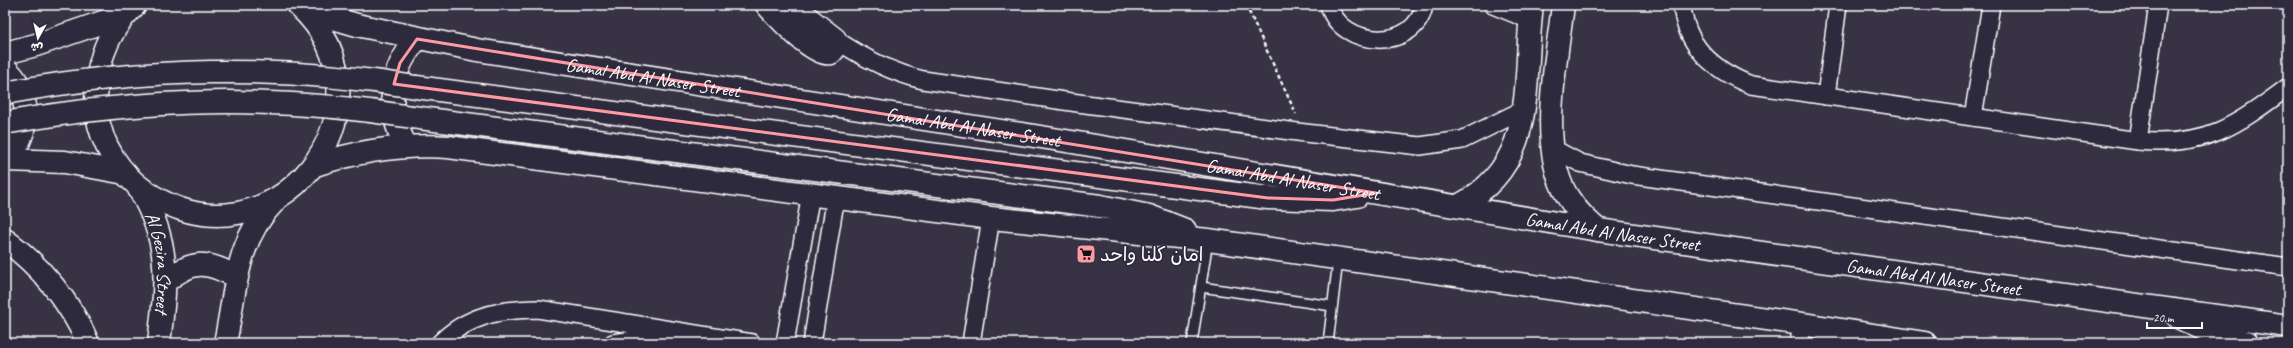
<svg xmlns="http://www.w3.org/2000/svg" width="2293" height="348" viewBox="0 0 2293 348" font-family="Caveat,'Playpen Sans Arabic',sans-serif">
	<style>
		.lines { fill: none; stroke-linecap: round; stroke-linejoin: round }
		.lane-casing { stroke: #fff; stroke-width: 12 }
		.street-casing { stroke: #fff; stroke-width: 20 }
		.secondary-casing { stroke: #fff; stroke-width: 25 }
		.primary-casing { stroke: #fff; stroke-width: 25 }
		.path { stroke: #fff; stroke-width: 2.5; stroke-dasharray: 4 3; stroke-linecap: butt }
		.lane { stroke: #2f2a3d; stroke-width: 9 }
		.street { stroke: #2f2a3d; stroke-width: 17 }
		.secondary { stroke: #2f2a3d; stroke-width: 22 }
		.primary { stroke: #2f2a3d; stroke-width: 22 }
		.primary-bridge-casing { stroke: #fff; stroke-width: 25; stroke-linecap: butt }
		.primary-bridge { stroke: #2f2a3d; stroke-width: 22 }
		.marked { fill: none; stroke: #ff9aa2; stroke-width: 3; stroke-linejoin: round }
		.labels { text-anchor: middle; stroke-width: 3.5; stroke-linejoin: round; paint-order: stroke }
		.street-label { font-size: 19px; fill: #fff; stroke: #2f2a3d }
		.poi-label { font-size: 19px; fill: #fff; stroke: #2f2a3d; text-anchor: start }
	</style>
	<rect width="100%" height="100%" fill="#373345"/>
	<filter id="ink" filterUnits="userSpaceOnUse"><feTurbulence type="fractalNoise" baseFrequency=".025" numOctaves="2"/><feDisplacementMap in="SourceGraphic" scale="8" xChannelSelector="R" yChannelSelector="G"/><feConvolveMatrix kernelMatrix="1 2 1 2 8 2 1 2 1" color-interpolation-filters="sRGB"/></filter>
	<g filter="url(#ink)">
		<g class="lines">
			<defs>
				<g id="lane">
					<polyline points="1201,287 1332,306"/>
					<polyline points="1192,343 1208,240"/>
					<polyline points="1328,343 1338,260"/>
				</g>
				<g id="street">
					<path d="M1329,5c11,44 88,47 95,0"/>
					<polyline points="1493,5 1530,20"/>
					<path d="M1682,5c3,41 33,66 69,80l387,56c69,6 96,-14 150,-54"/>
					<path d="M835,39c28,19 55,33 88,41l155,23 227,30 115,13 42,-6 61,-30"/>
					<polyline points="1826,96 1838,5"/>
					<polyline points="1973,117 1991,5"/>
					<polyline points="2138,141 2158,5"/>
					<polyline points="1552,148 1580,163 1632,175 2288,267"/>
					<path d="M440,343c26,-27 61,-34 98,-34l214,34"/>
					<polyline points="613,343 668,335"/>
					<polyline points="785,343 811,193"/>
					<polyline points="812,343 836,196"/>
					<polyline points="971,343 991,218"/>
					<polyline points="1799,343 1802,324"/>
					<polyline points="1824,343 1826,327"/>
				</g>
				<g id="secondary">
					<path d="M767,5c11,12 48,53 64,48l5,-6 -1,-8 -27,-21 -11,-13"/>
					<path d="M1563,5c-6,52 -23,132 -1,181 8,18 21,31 36,44"/>
					<path d="M1458,206c82,-42 64,-123 74,-201"/>
					<path d="M5,240c35,25 66,63 83,103"/>
				</g>
				<g id="primary">
					<path d="M135,5c-31,28 -42,68 -38,109 4,30 23,60 48,77 127,87 262,-84 154,-185"/>
					<path id="s1" d="M302,9l55,16 120,25 583,90 538,90 690,96"/>
					<polyline points="5,53 36,45 126,14"/>
					<path d="M5,68c28,25 25,64 3,91"/>
					<polyline points="416,87 1268,198 1333,200 1357,196"/>
					<polyline points="412,117 1100,206 1149,216 1185,230"/>
					<path d="M406,146c-21,-39 -18,-73 11,-107"/>
					<polyline points="5,160 65,162 125,173"/>
					<path d="M315,165c44,-14 87,-21 133,-18l543,71 217,22 594,84 123,19"/>
					<path id="s2" d="M139,189c33,55 27,94 20,154"/>
					<path d="M166,281c26,-21 41,-21 70,-4"/>
					<polyline points="2178,317 2205,330 2246,343"/>
					<path d="M225,343c11,-51 10,-102 49,-141"/>
				</g>
			</defs>
			<use href="#lane" class="lane-casing"/>
			<use href="#street" class="street-casing"/>
			<use href="#secondary" class="secondary-casing"/>
			<use href="#primary" class="primary-casing"/>
			<polyline class="path" points="1246,5 1296,114"/>
			<use href="#lane" class="lane"/>
			<use href="#street" class="street"/>
			<use href="#secondary" class="secondary"/>
			<use href="#primary" class="primary"/>
			<defs>
				<g id="primary-bridge">
					<path d="M5,93c139,-26 272,-28 411,-6"/>
					<path d="M10,122c138,-24 263,-27 402,-5"/>
				</g>
			</defs>
			<use href="#primary-bridge" class="primary-bridge-casing"/>
			<use href="#primary-bridge" class="primary-bridge"/>
		</g>
	</g>
	<path class="marked" d="M417,39l959,154 -43,7 -65,-2 -874,-114 6,-21z"/>
	<defs>
		<symbol id="supermarket-square" viewBox="-11 -11 22 22"><rect x="-9" y="-9" width="18" height="18" rx="4" fill="#ff9aa2" stroke="#2f2a3d"/><path d="M-6-5.5h2.5l.6 2H6L4.5 2H-2.5L-4.4-4H-6ZM-1.5 3.2a1.3 1.3 0 1 0 .1 0ZM3 3.2a1.3 1.3 0 1 0 .1 0Z" fill="#111"/></symbol>
	</defs>
	<g fill-rule="evenodd">
		<use href="#supermarket-square" x="1075" y="243" width="22" height="22"/>
	</g>
	<g class="labels">
		<g class="street-label">
			<text dy="7" stroke="none"><textPath href="#s1" startOffset="358">Gamal Abd Al Naser Street</textPath></text>
			<text dy="7" stroke="none"><textPath href="#s1" startOffset="682">Gamal Abd Al Naser Street</textPath></text>
			<text dy="7" stroke="none"><textPath href="#s1" startOffset="1006">Gamal Abd Al Naser Street</textPath></text>
			<text dy="7" stroke="none"><textPath href="#s1" startOffset="1330">Gamal Abd Al Naser Street</textPath></text>
			<text dy="7" stroke="none"><textPath href="#s2" startOffset="78">Al Gezira Street</textPath></text>
			<text dy="7" stroke="none"><textPath href="#s1" startOffset="1654">Gamal Abd Al Naser Street</textPath></text>
		</g>
		<g class="poi-label">
			<text x="1100" y="261">امان كلنا واحد</text>
		</g>
	</g>
	<rect width="2293" height="348" fill="none" stroke="#2f2a3d" stroke-width="20"/>
	<rect x="10" y="10" width="2273" height="328" fill="none" stroke="#fff" stroke-width="1.5" filter="url(#ink)"/>
	<g transform="translate(38 38) rotate(188)" stroke="#2f2a3d" stroke-width="3" paint-order="stroke">
	<path d="M0-3L7 15L0 10L-7 15Z" fill="#ffffff"/>
	<text y="-6" font-size="11" font-weight="bold" text-anchor="middle" fill="#ffffff">ش</text>
	</g>
	<path d="M2147 322v6h55v-6" fill="none" stroke="#ffffff" stroke-width="2"/>
	<text x="2153" y="322" font-size="12" fill="#ffffff" stroke="#2f2a3d" stroke-width="3" paint-order="stroke">20 m</text>
</svg>
